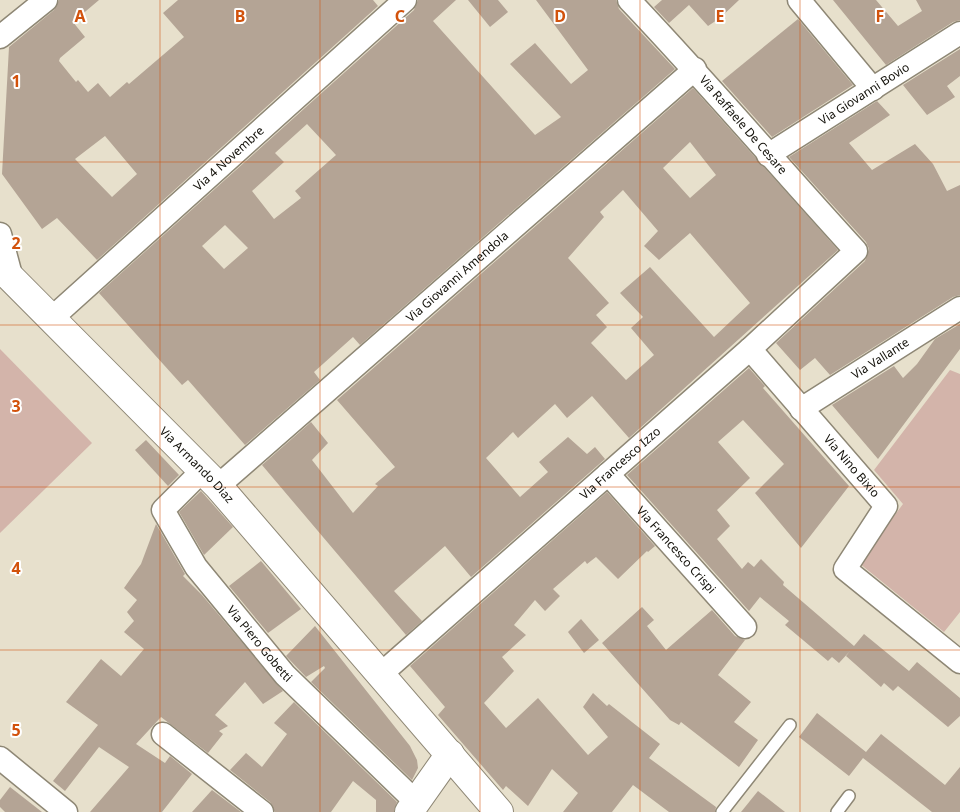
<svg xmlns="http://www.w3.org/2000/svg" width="960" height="812" viewBox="0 0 960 812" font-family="'Noto Sans',sans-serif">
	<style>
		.green { fill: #d3b4aa }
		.building { fill: #b4a495; fill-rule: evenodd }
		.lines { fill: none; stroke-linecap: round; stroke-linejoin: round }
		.service-casing { stroke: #8e8775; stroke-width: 14 }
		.minor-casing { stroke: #8e8775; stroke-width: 25 }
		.tertiary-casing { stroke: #8e8775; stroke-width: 30 }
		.service { stroke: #fff; stroke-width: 11 }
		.minor { stroke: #fff; stroke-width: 22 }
		.tertiary { stroke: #fff; stroke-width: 28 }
		.grid { fill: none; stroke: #d2520c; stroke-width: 1; stroke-opacity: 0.55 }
		.labels { text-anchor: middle; stroke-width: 4; stroke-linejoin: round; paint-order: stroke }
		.street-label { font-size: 12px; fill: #110f08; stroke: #fff }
		.grid-label { font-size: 16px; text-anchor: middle; font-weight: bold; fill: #d2520c; stroke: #fff; stroke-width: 4; stroke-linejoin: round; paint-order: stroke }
	</style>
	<rect width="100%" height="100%" fill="#e7e0cc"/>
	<g class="green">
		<polygon points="0,349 92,443 0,533"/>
		<polygon points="950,370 960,374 960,612 944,632 859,563 903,504 874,470"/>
	</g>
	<g class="building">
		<path d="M59,0h40l-26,22 12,15 -25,21 -1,3 17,21 2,-2 10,12 10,-9 12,14 17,-15 2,2 55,-47 -21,-24 15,-13h195l5,6 -281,254 -40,-42 -15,11 -40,-55 7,-127 45,-37zM105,136l32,38 -25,23 -37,-38z"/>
		<path d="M418,0h38l-23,21 102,114 26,-18 -51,-53 25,-21 36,41 17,-14 -52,-70h80l3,9 56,60 -315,276 -7,-8 -39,35 6,8 -75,65 -57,-65 -6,5 -83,-92 315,-283zM307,124l29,31 -41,36 6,7 -27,21 -22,-28 32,-29 -9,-9zM225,225l23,23 -24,21 -22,-23z"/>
		<polygon points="468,0 498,0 508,12 490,27"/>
		<polygon points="662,0 739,0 720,18 708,26 689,5 669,23 654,7"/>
		<polygon points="833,0 876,0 898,26 922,11 916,0 960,0 960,20 953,22 886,65"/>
		<polygon points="798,19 853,85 772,137 722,81"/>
		<polygon points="960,49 960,76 947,86 955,97 927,115 903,85"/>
		<path d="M693,88l145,162 -209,188 -37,-42 -25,22 -12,-14 -37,34 -5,-6 -27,26 34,39 28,-25 -9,-10 29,-25 19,17 8,-7 10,12 -134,118 -26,-31 -51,45 28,30 -16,14 -144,-170 49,-43 17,21 -16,17 41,53 25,-27 -3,-2 20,-17 -58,-67zM690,142l26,33 -26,23 -27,-30zM623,190l35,41 -14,15 15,14 31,-27 60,70 -36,34 -64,-70 -30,26 23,24 -12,11 23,27 -28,25 -35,-37 16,-16 -11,-12 13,-12 -41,-45 36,-41 -4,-5z"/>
		<polygon points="877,101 890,115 849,143 872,170 915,144 933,164 947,191 960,185 960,295 953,297 830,375 815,358 800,370 776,343 865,261 869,249 866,242 789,157"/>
		<polygon points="960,324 960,349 878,459 832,405 894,366 903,378 917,364 935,339"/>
		<polygon points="749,368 765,386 763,388 849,486 801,548 755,493 784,464 743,420 718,442 750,478 717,510 730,526 717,539 742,569 748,562 754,567 761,559 784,582 783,585 854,646 864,634 909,671 917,662 960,698 960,716 948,727 898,686 893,691 884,683 881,687 846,656 850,651 839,663 832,657 828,661 785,625 789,621 760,597 749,611 627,475"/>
		<polygon points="146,440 179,475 168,486 135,450"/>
		<polygon points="201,491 233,527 204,555 179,512"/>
		<polygon points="607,492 655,546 648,552 647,551 618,579 596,557 587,564 585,561 553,589 560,596 545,611 535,600 514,625 526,635 502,657 514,671 484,703 506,728 538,698 588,755 608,737 583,707 593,693 607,706 609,704 660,744 649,758 716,807 715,812 669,812 633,785 612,812 563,812 578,793 552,769 528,806 506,786 503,790 438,715 445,707 410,666"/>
		<polygon points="156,524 185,574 183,576 202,595 283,691 263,704 245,682 215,715 228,726 219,731 223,734 208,753 161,717 136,744 165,763 170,756 192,774 162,812 90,812 129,767 99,747 65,791 53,781 98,725 66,702 101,659 121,676 144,649 124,632 134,621 127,612 137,600 124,588 141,564"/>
		<polygon points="261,561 301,609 268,633 229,586"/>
		<polygon points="642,607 654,620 647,626 666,650 712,610 735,636 745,640 718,675 751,702 734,722 758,740 739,767 681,722 679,725 670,720 602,643"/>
		<polygon points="581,619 599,640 584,653 568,632"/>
		<polygon points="315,626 410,746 417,760 418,768 412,780 311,682 325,668 324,666 306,677 286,656"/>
		<polygon points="294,702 397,802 394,812 376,812 376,800 353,781 331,812 275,812 270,802 230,770 246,753 262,767 287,734 274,723"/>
		<polygon points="817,713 866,752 881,734 945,785 960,767 960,812 932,812 863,758 849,776 799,737"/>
		<polygon points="10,787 42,812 5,812 0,807 0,800"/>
		<polygon points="212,790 241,812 192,812"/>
		<polygon points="758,791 785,812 741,812"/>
	</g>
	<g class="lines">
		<defs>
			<g id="service">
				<polyline points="722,812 790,725"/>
				<polyline points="837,812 849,796"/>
			</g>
			<g id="minor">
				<polyline points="799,0 873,89"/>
				<polyline points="0,37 46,0"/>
				<path id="s1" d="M768,155l192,-122"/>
				<polyline points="0,234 12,279"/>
				<path id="s2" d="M52,318l353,-318"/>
				<path id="s3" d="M750,349l136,157 -41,63 115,93"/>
				<path id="s4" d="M801,409l159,-101"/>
				<path id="s5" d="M203,470l-40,40 33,57 89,108 131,127"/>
				<path id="s6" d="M608,474l137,153"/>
				<path id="s7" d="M218,486l477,-417"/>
				<path id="s8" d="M381,674l369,-325 106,-98c-76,-83 -149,-169 -227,-251"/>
				<polyline points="163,734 262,812"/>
				<polyline points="0,758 66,812"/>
			</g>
			<g id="tertiary">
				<path id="s9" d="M0,267l218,219 281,326"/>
				<polyline points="409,812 450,754"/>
			</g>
		</defs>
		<use href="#service" class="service-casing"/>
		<use href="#minor" class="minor-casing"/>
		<use href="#tertiary" class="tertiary-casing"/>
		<use href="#service" class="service"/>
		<use href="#minor" class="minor"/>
		<use href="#tertiary" class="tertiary"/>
	</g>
	<path class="grid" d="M160,0v812M320,0v812M480,0v812M640,0v812M800,0v812M0,162h960M0,325h960M0,487h960M0,650h960"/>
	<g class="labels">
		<g class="street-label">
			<text dy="4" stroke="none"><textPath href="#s1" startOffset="114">Via Giovanni Bovio</textPath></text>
			<text transform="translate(743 125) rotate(49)" y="4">Via Raffaele De Cesare</text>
			<text dy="4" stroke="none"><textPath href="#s2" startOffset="238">Via 4 Novembre</textPath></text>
			<text dy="4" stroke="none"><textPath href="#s7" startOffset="318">Via Giovanni Amendola</textPath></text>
			<text dy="4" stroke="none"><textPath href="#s4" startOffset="94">Via Vallante</textPath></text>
			<text dy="4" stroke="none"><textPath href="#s8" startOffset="319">Via Francesco Izzo</textPath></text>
			<text dy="4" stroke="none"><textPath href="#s9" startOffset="279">Via Armando Diaz</textPath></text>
			<text dy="4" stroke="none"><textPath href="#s3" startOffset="155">Via Nino Bixio</textPath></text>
			<text dy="4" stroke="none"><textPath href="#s6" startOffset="102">Via Francesco Crispi</textPath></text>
			<text dy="4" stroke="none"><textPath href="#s5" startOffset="222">Via Piero Gobetti</textPath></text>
		</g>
	</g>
	<g class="grid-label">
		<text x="80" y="22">A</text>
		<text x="240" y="22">B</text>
		<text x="400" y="22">C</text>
		<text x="560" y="22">D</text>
		<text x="720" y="22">E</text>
		<text x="880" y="22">F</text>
		<text x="16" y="87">1</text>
		<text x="16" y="249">2</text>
		<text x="16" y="412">3</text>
		<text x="16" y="574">4</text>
		<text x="16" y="736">5</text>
	</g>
</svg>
